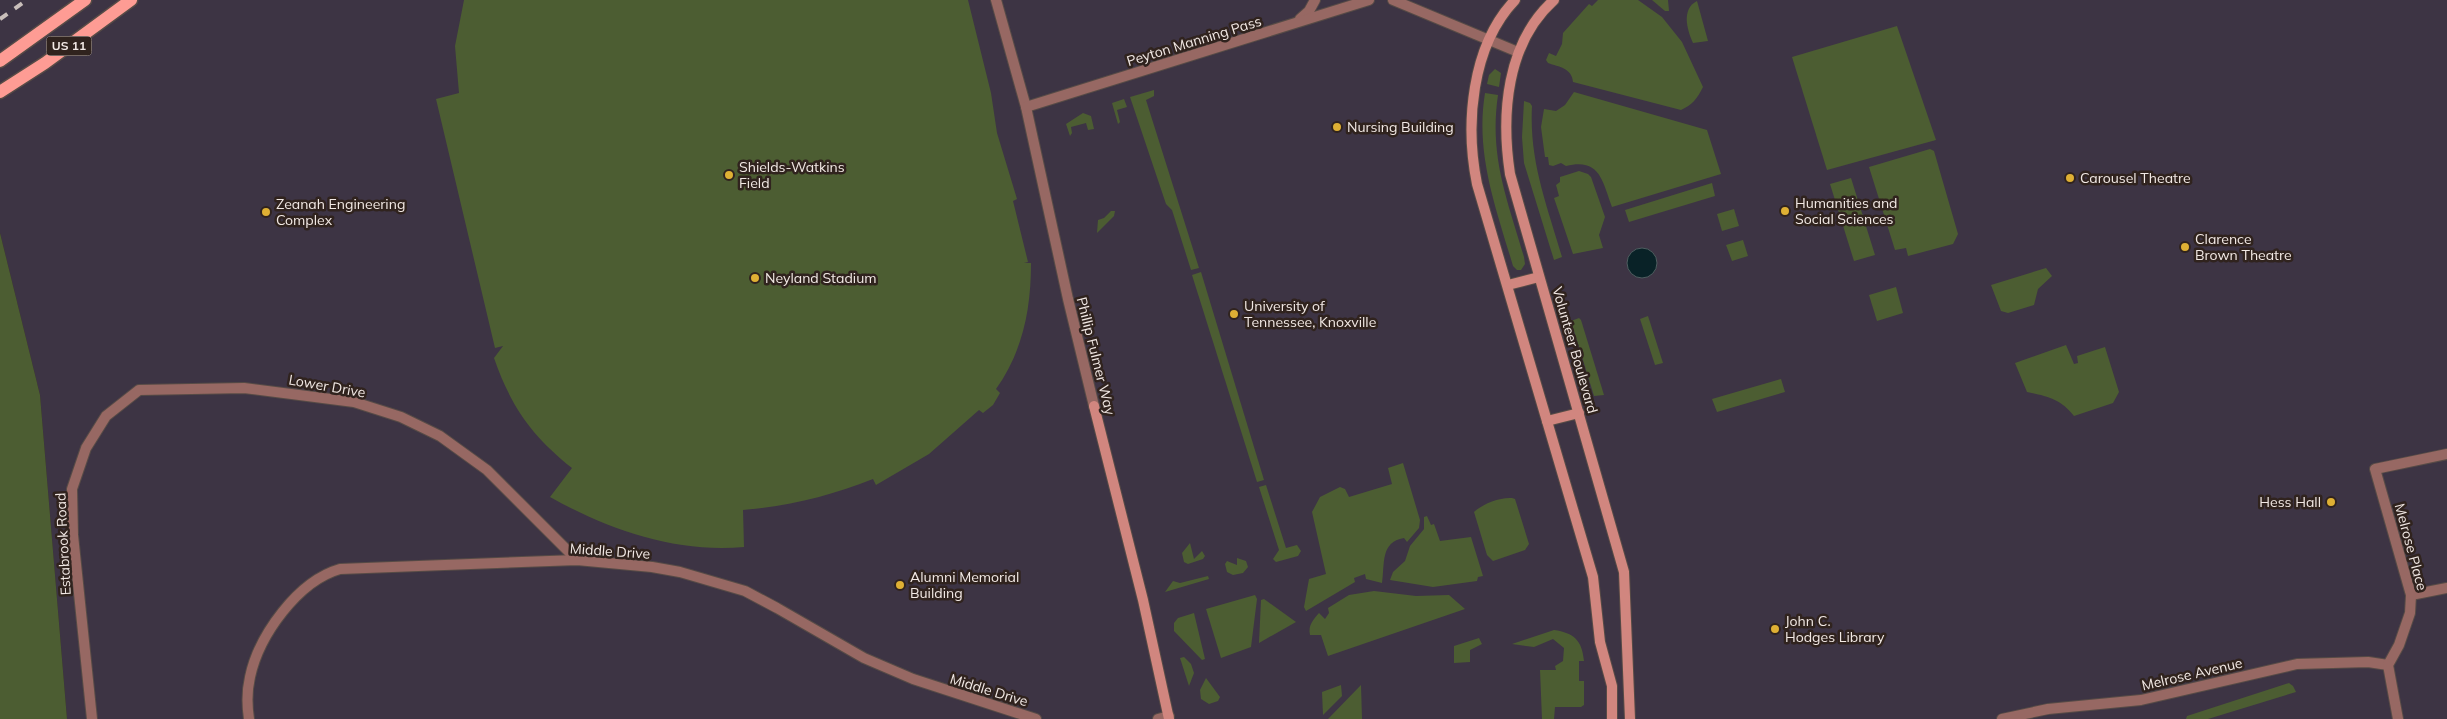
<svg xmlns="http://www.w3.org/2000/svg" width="2447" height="719" viewBox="0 0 2447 719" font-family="Mulish,sans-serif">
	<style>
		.education { fill: #3d3444 }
		.green { fill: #4c5d32 }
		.water { fill: #092227; stroke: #4f5e60 }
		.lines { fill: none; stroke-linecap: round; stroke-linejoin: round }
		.street-casing { stroke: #574b46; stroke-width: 12 }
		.secondary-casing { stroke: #574b46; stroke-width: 12 }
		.primary-casing { stroke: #574b46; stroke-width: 15 }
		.street { stroke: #976863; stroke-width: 10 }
		.secondary { stroke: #d1867f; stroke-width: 10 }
		.primary { stroke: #fe9c94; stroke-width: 12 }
		.rail { stroke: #c8beba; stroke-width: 4; stroke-dasharray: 9 9; stroke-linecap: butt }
		.poi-dot { fill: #dfb034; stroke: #30231e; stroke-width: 2 }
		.labels { text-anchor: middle; stroke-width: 5; stroke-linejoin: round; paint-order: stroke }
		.shield { fill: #30231e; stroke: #b8aea9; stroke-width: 1 }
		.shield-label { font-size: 12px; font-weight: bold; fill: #f2e9e5 }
		.street-label { font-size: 14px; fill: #f2e9e5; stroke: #30231e }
		.poi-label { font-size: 14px; fill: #f2e9e5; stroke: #30231e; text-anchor: start }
	</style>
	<rect width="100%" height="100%" fill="#3a2d28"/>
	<polygon class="education" points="0,0 2447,0 2447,719 67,719 40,395 0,233"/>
	<g class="green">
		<path d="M464,0h504l23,93 6,40 20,66 -4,2 15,61 -4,1h7c0,46 -8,88 -35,126l4,4 -7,12 -10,8 -4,-3 -50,44 -53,31 -3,-6c-43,17 -84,27 -130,31l1,37c-69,6 -135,-17 -194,-50l22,-29c-40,-32 -61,-61 -78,-110l9,-12 -8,2 -59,-249 23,-6 -4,-47z"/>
		<path d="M1598,0h40l24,17 20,25 21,45c-6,12 -11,18 -22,23l-108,-28c-1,-14 -14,-15 -25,-19l-2,-3 3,-7 7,3 6,-12 1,-11 26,-29 3,2z"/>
		<polygon points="1652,0 1668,0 1669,11 1665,11"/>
		<path d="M1697,1l11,40 -15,2c-6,-13 -12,-34 4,-42z"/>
		<polygon points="1897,26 1936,140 1827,170 1792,57"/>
		<polygon points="1495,69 1501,73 1499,87 1487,84 1489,75"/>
		<polygon points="1154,90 1154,96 1146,100 1199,268 1191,270 1172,210 1166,204 1130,97"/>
		<path d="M1574,92l133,38 14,44 -109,33c-10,-27 -12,-49 -46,-41l-5,-3 -8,3 -4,-1 -1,-8h-3l-4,-30 3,-18 12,2 9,-6z"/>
		<path d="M1485,93l13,2c-9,61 9,104 26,162l1,7 -4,6h-4l-4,-4c-17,-58 -38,-112 -28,-173z"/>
		<polygon points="1124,99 1127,107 1117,110 1120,122 1118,124 1112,103"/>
		<path d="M1524,101l6,2 2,3c-3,55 15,99 30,151l-8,3 -30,-97 -2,-26z"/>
		<polygon points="1083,113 1091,116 1094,129 1088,130 1086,123 1071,127 1072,133 1070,136 1066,124"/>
		<polygon points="1930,149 1934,151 1958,234 1953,244 1908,256 1906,248 1895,250 1869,167"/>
		<polygon points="1579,171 1588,174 1591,177 1605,217 1599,235 1603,248 1573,254 1554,198 1559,196 1556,185 1560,182 1560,177"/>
		<polygon points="1851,178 1875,255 1854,261 1830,184"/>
		<polygon points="1712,183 1715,196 1629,222 1625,210"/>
		<polygon points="1734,209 1739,226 1722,231 1717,214"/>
		<polygon points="1111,211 1115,211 1114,216 1097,233 1098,220 1104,218"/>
		<polygon points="0,233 40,395 67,719 0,719"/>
		<polygon points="1743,240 1748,256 1732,261 1726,245"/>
		<polygon points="2046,268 2052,276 2038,289 2034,305 2008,313 2001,311 1991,285"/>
		<polygon points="1201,272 1264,480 1257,482 1192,275"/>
		<polygon points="1896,287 1903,313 1877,321 1869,295"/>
		<polygon points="1648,316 1663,363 1655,365 1640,319"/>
		<polygon points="1579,318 1581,320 1604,395 1594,396 1571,321"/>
		<path d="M2066,345l8,19 4,-1 -1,-7 28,-9 14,45 -6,11 -39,13c-13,-17 -28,-20 -47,-24l-12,-29z"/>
		<polygon points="1781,379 1785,392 1717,412 1712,399"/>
		<path d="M1403,463l17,57 -1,8 -12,14 -3,-4c-24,4 -19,26 -22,45l-16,-4 -1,-5 -11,4 1,4 -49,29 -2,-4 5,-28 17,-5 -14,-62 8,-15 20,-10 5,2 4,8 43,-13 -4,-16z"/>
		<polygon points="1266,485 1286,548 1297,545 1301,551 1298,556 1276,562 1273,559 1279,550 1259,487"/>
		<path d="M1512,498l3,1 14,45 -4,6 -32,11 -6,-6 -13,-43c8,-8 26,-15 38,-14z"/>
		<polygon points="1427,516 1431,525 1434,524 1440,541 1471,537 1483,576 1478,577 1477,581 1433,587 1390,580 1393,572 1405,561 1410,546 1424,529 1424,517"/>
		<polygon points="1190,543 1194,559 1202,551 1205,556 1203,559 1188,564 1184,562 1182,553"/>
		<polygon points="1237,558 1246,561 1248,567 1243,573 1233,575 1227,572 1225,564 1227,561 1237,565"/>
		<polygon points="1208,576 1209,579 1165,592 1173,581 1180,583"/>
		<path d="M1374,591l42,5 33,-1 16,14 -137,47 -7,-21h-11c-2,-10 3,-15 9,-22l6,6 4,-6 -1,-5 21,-13z"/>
		<polygon points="1255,595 1257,599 1251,647 1221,658 1206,609"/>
		<polygon points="1264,599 1296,622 1259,643 1261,600"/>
		<polygon points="1194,613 1205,659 1202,660 1174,631 1174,623 1178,618"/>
		<path d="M1554,630c20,3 28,10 30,31h-5v20h5v24l-3,2h-26l-1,12h-12l-2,-49h16l-1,-4 8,-5 1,-13 -11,-9 -19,8 -22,-3z"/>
		<polygon points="1479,638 1482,644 1470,650 1470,662 1454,663 1454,646"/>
		<polygon points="1184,657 1191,664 1194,673 1189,686 1180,658"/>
		<polygon points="1206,678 1220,697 1218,701 1209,704 1201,699 1200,690"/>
		<polygon points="2289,683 2293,686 2296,692 2208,719 2186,719 2187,716"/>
		<polygon points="1341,685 1342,696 1323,715 1322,692"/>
		<polygon points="1361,685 1362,719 1328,719"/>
	</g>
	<circle class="water" cx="1642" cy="263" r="15"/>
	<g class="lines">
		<defs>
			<g id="street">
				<polyline points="996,0 1026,107 1068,299 1094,406"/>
				<polyline points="1393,0 1518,52"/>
				<polyline points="1300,19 1309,11 1315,0"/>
				<polyline points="1026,107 1369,0"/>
				<polyline points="2411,595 2447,588"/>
				<polyline points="92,719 73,535 72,489 86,448 106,416 139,390 244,388 354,402 401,417 440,436 487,470 577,560"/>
				<path d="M249,719c-2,-13 -2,-29 1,-42 9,-42 48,-96 90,-108l237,-9 75,7 28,5 65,19 32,17 87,50 49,21 123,40"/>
				<polyline points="1158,719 1169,716"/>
				<polyline points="2002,719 2048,709 2141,700 2297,664 2368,662 2388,665"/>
				<polyline points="2398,719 2388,665 2399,645 2410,613 2411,595 2375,469 2447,454"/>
			</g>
			<g id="secondary">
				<path d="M1515,0c-44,46 -50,125 -38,184l116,393 7,65 12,44v33"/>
				<path d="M1554,0c-48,43 -53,115 -44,174l114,398 6,147"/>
				<polyline points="1508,285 1539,277"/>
				<polyline points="1094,406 1143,600 1169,719"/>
				<polyline points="1547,421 1579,413"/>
			</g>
			<g id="primary">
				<polyline points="0,61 85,0"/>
				<polyline points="0,92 45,63 131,0"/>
			</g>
		</defs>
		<use href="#street" class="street-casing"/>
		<use href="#secondary" class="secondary-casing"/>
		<use href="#primary" class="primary-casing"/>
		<use href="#street" class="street"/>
		<use href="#secondary" class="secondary"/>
		<use href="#primary" class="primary"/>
		<polyline class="rail" points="0,19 27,0"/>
	</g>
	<g class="poi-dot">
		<circle cx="1337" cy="127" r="5"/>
		<circle cx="729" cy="175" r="5"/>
		<circle cx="2070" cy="178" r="5"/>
		<circle cx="1785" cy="211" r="5"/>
		<circle cx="266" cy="212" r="5"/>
		<circle cx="2185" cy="247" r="5"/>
		<circle cx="755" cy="278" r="5"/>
		<circle cx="1234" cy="314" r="5"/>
		<circle cx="2331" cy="502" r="5"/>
		<circle cx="900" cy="585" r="5"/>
		<circle cx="1775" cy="629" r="5"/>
	</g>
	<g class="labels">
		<rect class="shield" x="46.5" y="36.5" width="45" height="19" rx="4"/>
		<g class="shield-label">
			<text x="69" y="50">US 11</text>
		</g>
		<g class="street-label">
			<text transform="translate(1194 41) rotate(-17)" y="5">Peyton Manning Pass</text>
			<text transform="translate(1575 350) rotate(74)" y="5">Volunteer Boulevard</text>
			<text transform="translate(1096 356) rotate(76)" y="5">Phillip Fulmer Way</text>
			<text transform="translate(327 386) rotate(10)" y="5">Lower Drive</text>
			<text transform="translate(63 544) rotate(-93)" y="5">Estabrook Road</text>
			<text transform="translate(2411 547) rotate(75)" y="5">Melrose Place</text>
			<text transform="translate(610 551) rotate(4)" y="5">Middle Drive</text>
			<text transform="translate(2192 674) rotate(-13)" y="5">Melrose Avenue</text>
			<text transform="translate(989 690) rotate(17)" y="5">Middle Drive</text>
		</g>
		<g class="poi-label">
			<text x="1347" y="132">Nursing Building</text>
			<text x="739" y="172">Shields-Watkins<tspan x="739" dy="16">Field</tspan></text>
			<text x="2080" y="183">Carousel Theatre</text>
			<text x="1795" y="208">Humanities and<tspan x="1795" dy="16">Social Sciences</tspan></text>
			<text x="276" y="209">Zeanah Engineering<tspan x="276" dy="16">Complex</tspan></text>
			<text x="2195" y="244">Clarence<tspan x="2195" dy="16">Brown Theatre</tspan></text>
			<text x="765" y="283">Neyland Stadium</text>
			<text x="1244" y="311">University of<tspan x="1244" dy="16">Tennessee, Knoxville</tspan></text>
			<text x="2321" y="507" text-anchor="end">Hess Hall</text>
			<text x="910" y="582">Alumni Memorial<tspan x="910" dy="16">Building</tspan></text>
			<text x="1785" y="626">John C.<tspan x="1785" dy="16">Hodges Library</tspan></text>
		</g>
	</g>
</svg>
